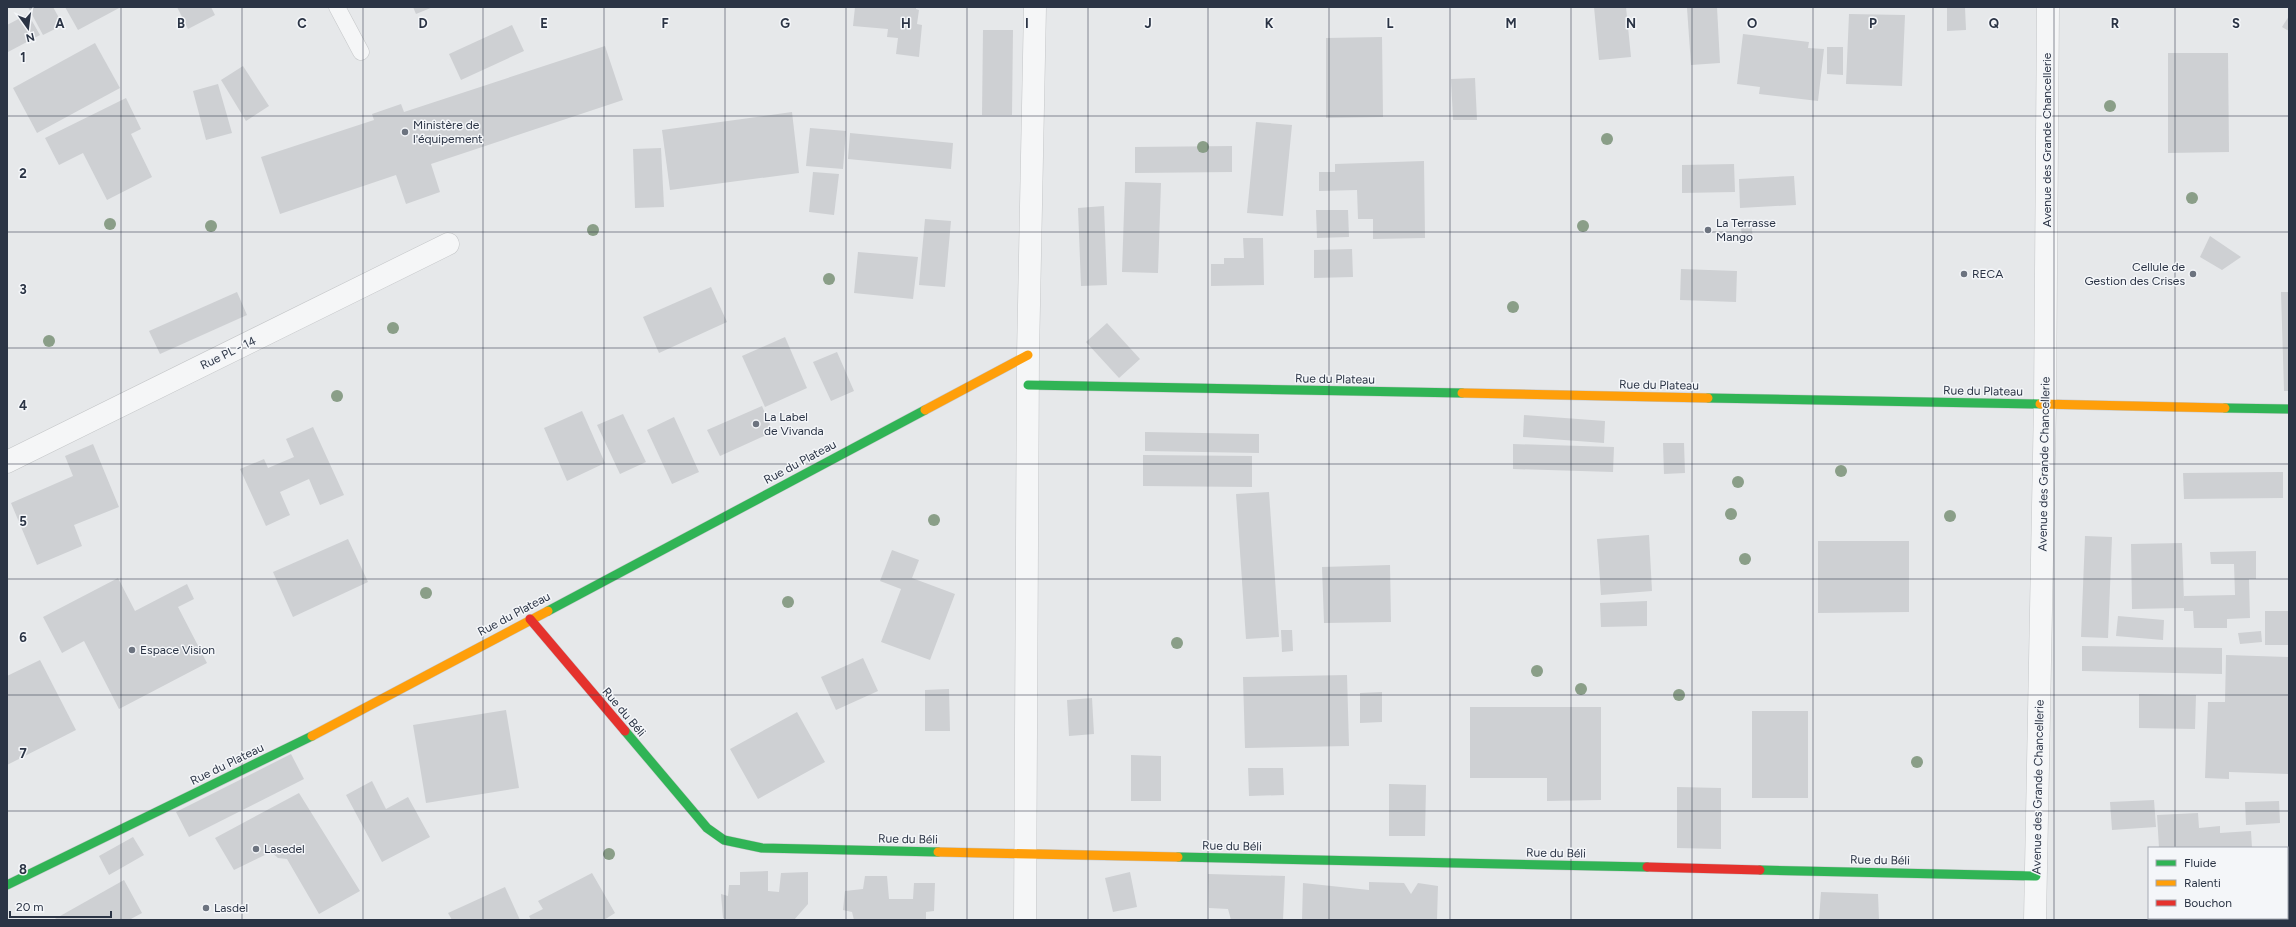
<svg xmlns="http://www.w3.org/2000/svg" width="2296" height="927" viewBox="0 0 2296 927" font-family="Figtree,sans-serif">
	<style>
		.building { fill: #ced0d3 }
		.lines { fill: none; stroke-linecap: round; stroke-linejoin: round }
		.lane-casing { stroke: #c4c6c8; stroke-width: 17 }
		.street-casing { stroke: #c4c6c8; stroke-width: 23 }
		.fast-casing { stroke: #c4c6c8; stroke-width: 10 }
		.slow-casing { stroke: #c4c6c8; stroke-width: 10 }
		.jam-casing { stroke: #c4c6c8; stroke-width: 10 }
		.lane { stroke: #f5f6f7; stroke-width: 16 }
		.street { stroke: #f5f6f7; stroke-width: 22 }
		.fast { stroke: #30b455; stroke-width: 9 }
		.slow { stroke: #ff9f0a; stroke-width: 9 }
		.jam { stroke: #e5322d; stroke-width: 9 }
		.tree { fill: #8a9e88 }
		.grid { fill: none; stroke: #2b3445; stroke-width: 1; stroke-opacity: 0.55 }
		.poi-dot { fill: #6c737f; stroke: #f4f6f9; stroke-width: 1.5 }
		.labels { text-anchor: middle; stroke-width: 3; stroke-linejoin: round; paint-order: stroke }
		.poi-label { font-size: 12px; fill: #2b3445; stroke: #f4f6f9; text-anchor: start }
		.street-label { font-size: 12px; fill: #2b3445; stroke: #f4f6f9 }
		.grid-label { font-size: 13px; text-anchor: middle; font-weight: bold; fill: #2b3445; stroke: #f4f6f9; stroke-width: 3; stroke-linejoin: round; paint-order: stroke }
	</style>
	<rect width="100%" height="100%" fill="#e6e8ea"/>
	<g class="building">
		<polygon points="28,7 53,7 63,25 43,35"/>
		<polygon points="65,7 121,7 78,30"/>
		<polygon points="177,7 211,7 215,15 188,29"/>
		<polygon points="413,7 433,7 416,14"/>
		<polygon points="855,7 916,7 916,9 919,10 917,24 922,25 919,57 896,54 898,38 887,37 888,29 853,26"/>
		<polygon points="1594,7 1626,7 1631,57 1599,60"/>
		<polygon points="1703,7 1717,7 1720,63 1691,65 1687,8"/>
		<polygon points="1947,7 1965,7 1966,30 1947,31"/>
		<polygon points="28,14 40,35 8,52 7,25"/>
		<polygon points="1849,14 1905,15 1902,86 1846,84"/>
		<polygon points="2289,16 2289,31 2282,27"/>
		<polygon points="512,25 524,51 461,80 449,54"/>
		<polygon points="983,30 1013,30 1012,115 982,115"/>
		<polygon points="1743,34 1809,42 1808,48 1824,49 1818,101 1759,94 1760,87 1737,84"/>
		<polygon points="1382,37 1383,117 1326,118 1326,38"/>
		<polygon points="95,43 120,88 37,133 13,88"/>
		<polygon points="605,46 623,100 431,164 440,192 406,204 396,175 280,214 261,157 374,120 372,114 401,104 404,112"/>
		<polygon points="1827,47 1843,47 1843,75 1827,74"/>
		<polygon points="2168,53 2228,53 2229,152 2168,153"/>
		<polygon points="243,66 269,106 246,121 221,80"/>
		<polygon points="1475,78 1477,120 1453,120 1451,79"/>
		<polygon points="218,84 232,133 206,140 193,91"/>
		<polygon points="126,98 141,129 131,134 152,177 107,200 83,153 59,165 45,138"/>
		<polygon points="792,112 799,173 670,190 662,130"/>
		<polygon points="1256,122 1292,125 1283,216 1247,213"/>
		<polygon points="810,128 846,131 843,169 806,166"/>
		<polygon points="850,133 953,143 951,169 848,159"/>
		<polygon points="1232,146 1232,172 1135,173 1135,147"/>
		<polygon points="661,148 664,207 635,208 633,149"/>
		<polygon points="1424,161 1425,238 1373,239 1373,219 1358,219 1357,190 1319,191 1319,172 1335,172 1335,164"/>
		<polygon points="1734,164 1735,192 1682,193 1682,165"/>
		<polygon points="813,172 839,174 834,215 809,212"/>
		<polygon points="1794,176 1796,205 1740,208 1739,179"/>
		<polygon points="1125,182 1161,183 1158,273 1122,272"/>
		<polygon points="1104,206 1107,285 1081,286 1078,208"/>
		<polygon points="1316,210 1348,210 1349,237 1317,238"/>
		<polygon points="925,219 951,221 945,287 919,285"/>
		<polygon points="1751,221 1753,240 1743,241 1740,223"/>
		<polygon points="2210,236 2241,257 2222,270 2200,257"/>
		<polygon points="1243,238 1263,238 1264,285 1211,286 1211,264 1224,264 1224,258 1244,258"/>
		<polygon points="1352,249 1353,277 1314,278 1314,250"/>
		<polygon points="858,252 918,257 913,299 854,293"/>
		<polygon points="1681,269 1737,271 1736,302 1680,300"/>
		<polygon points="711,287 727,322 659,353 643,317"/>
		<polygon points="237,292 247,315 160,354 149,331"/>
		<polygon points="2281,292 2289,292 2289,391 2284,391"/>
		<polygon points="1107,323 1140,359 1119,378 1086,342"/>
		<polygon points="785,337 807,388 765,407 742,356"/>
		<polygon points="837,352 854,391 831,401 813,362"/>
		<polygon points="762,406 773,432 720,456 707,430"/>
		<polygon points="582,411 605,463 567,481 544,428"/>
		<polygon points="623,414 646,462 620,474 597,425"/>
		<polygon points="1524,415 1605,421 1604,443 1523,437"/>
		<polygon points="674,417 699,472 672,484 647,430"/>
		<polygon points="313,427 344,495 320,505 309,479 280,492 290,515 266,526 240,469 264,459 268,468 294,457 286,439"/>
		<polygon points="1145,432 1259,434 1259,453 1145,451"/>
		<polygon points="1663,443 1684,443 1685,473 1664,474"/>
		<polygon points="93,444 119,507 74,525 82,546 37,565 11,503 73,476 65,456"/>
		<polygon points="1513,444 1614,447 1613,472 1513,469"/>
		<polygon points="1143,455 1252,456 1252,487 1143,486"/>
		<polygon points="2283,472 2283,498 2184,499 2183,473"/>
		<polygon points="1269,492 1279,637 1246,639 1236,494"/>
		<polygon points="1649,535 1652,591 1601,595 1597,539"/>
		<polygon points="2085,536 2112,537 2108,638 2081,637"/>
		<polygon points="348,539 368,582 293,617 273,572"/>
		<polygon points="1818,541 1909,541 1909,612 1818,613"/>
		<polygon points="2182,543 2184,601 2184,596 2235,595 2234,564 2211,564 2210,552 2256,551 2256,579 2249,579 2250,618 2227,619 2227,628 2194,628 2193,611 2184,611 2184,608 2132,609 2131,544"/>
		<polygon points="892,550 919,560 912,578 955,594 930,660 881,642 901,589 880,581"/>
		<polygon points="1390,565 1391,622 1324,623 1322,567"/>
		<polygon points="118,578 135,611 187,584 194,599 178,607 207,663 119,709 84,641 62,653 43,617"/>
		<polygon points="1647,601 1647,626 1601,627 1600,603"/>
		<rect x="2265" y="611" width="24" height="34"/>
		<polygon points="2118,616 2164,620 2163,640 2116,636"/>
		<polygon points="1281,630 1292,630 1293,651 1282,652"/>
		<polygon points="2261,631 2262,642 2240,644 2238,633"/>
		<polygon points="2082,646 2222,648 2222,674 2082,671"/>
		<polygon points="2226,655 2289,657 2289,774 2229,772 2229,779 2205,778 2208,702 2225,702"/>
		<polygon points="863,658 878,691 836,710 821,677"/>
		<polygon points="40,660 76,730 7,765 7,676"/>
		<polygon points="1347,675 1349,746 1245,748 1243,677"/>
		<polygon points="949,689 950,731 925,731 925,690"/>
		<polygon points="1382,692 1382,722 1360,723 1360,693"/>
		<polygon points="2139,694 2196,695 2195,729 2139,728"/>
		<polygon points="1092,698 1094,734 1069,736 1067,700"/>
		<polygon points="1470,707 1601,707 1601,800 1547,801 1547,778 1470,778"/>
		<polygon points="506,710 519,788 426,803 413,725"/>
		<rect x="1752" y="711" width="56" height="87"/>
		<polygon points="797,712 825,762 758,799 730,749"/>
		<polygon points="291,754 304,779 189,837 176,812"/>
		<polygon points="1131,755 1161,756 1161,801 1131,801"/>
		<polygon points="1248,768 1283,768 1284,795 1249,796"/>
		<polygon points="372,781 386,809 408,797 430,837 382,862 346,795"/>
		<polygon points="1389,784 1426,785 1425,836 1389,836"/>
		<polygon points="1677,787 1721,788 1721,849 1677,848"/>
		<polygon points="299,793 360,891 319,914 287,859 278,858 271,852 234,870 215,838"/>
		<polygon points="2154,800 2156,827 2112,830 2110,802"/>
		<polygon points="2279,801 2280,823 2246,825 2245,802"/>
		<polygon points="2198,813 2199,828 2220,826 2220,833 2251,831 2252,848 2159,848 2157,815"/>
		<polygon points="133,837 144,855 109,875 99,856"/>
		<polygon points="768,871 768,891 779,892 781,873 808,872 808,904 794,920 727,920 723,918 721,894 728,896 729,885 740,885 740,872"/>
		<polygon points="1130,872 1137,907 1113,912 1105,878"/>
		<polygon points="592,873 615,913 604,920 531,920 529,916 543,909 538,901"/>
		<polygon points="1208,874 1285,876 1283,920 1231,920 1228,909 1209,908"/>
		<polygon points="865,876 887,876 889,899 913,899 914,883 935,883 934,911 926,912 926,920 854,920 852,912 843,910 845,891 863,889"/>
		<polygon points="124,880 142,913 129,920 53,920"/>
		<polygon points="1369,882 1404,883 1411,894 1418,883 1438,886 1437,920 1302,920 1303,883 1369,890"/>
		<polygon points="505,887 520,920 452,920 448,913"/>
		<polygon points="1821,892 1878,894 1879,920 1819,920"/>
		<rect x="2163" y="918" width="61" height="2"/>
	</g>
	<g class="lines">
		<defs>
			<polyline id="lane" points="337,7 361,52"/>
			<g id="street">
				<polyline points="7,462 448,244"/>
				<polyline points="1025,920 1028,355 1035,7"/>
				<polyline points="2035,920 2045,404 2048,7"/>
			</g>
			<g id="fast">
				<polyline points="1028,385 1462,393"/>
				<polyline points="1708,398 2040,404"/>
				<polyline points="2225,408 2289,409"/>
				<polyline points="548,611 925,410"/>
				<polyline points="625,731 707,828 724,840 762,848 938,852"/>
				<polyline points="1178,857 1647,867"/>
				<polyline points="1760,870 2036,876"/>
				<polyline points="7,885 312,736"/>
			</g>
			<g id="slow">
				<polyline points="1462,393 1708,398"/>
				<polyline points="2040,404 2225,408"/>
				<polyline points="925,410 1028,355"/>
				<polyline points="312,736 548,611"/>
				<polyline points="938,852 1178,857"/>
			</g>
			<g id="jam">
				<polyline points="530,619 625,731"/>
				<polyline points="1647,867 1760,870"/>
			</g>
		</defs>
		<use href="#lane" class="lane-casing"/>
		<use href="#street" class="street-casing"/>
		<use href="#fast" class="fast-casing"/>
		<use href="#slow" class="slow-casing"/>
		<use href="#jam" class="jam-casing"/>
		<use href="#lane" class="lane"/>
		<use href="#street" class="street"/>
		<use href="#fast" class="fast"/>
		<use href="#slow" class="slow"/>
		<use href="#jam" class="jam"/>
	</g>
	<g class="tree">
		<circle cx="2110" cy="106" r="6"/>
		<circle cx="1607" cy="139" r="6"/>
		<circle cx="1203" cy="147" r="6"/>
		<circle cx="2192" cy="198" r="6"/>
		<circle cx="110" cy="224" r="6"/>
		<circle cx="211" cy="226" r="6"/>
		<circle cx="1583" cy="226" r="6"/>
		<circle cx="593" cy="230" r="6"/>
		<circle cx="829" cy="279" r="6"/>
		<circle cx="1513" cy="307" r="6"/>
		<circle cx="393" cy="328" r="6"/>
		<circle cx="49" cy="341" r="6"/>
		<circle cx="337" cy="396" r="6"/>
		<circle cx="1841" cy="471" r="6"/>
		<circle cx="1738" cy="482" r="6"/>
		<circle cx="1731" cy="514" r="6"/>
		<circle cx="1950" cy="516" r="6"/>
		<circle cx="934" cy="520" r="6"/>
		<circle cx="1745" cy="559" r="6"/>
		<circle cx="426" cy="593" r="6"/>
		<circle cx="788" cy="602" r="6"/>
		<circle cx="1177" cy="643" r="6"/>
		<circle cx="1537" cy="671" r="6"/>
		<circle cx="1581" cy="689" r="6"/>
		<circle cx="1679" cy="695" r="6"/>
		<circle cx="1917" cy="762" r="6"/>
		<circle cx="609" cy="854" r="6"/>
	</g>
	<path class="grid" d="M121,7v913M242,7v913M363,7v913M483,7v913M604,7v913M725,7v913M846,7v913M967,7v913M1088,7v913M1208,7v913M1329,7v913M1450,7v913M1571,7v913M1692,7v913M1813,7v913M1933,7v913M2054,7v913M2175,7v841M7,116h2282M7,232h2282M7,348h2282M7,464h2282M7,579h2282M7,695h2282M7,811h2282M2175,918v2"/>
	<g class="poi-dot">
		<circle cx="405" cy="132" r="4"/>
		<circle cx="1708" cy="230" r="4"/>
		<circle cx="1964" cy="274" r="4"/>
		<circle cx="2193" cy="274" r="4"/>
		<circle cx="756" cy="424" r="4"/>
		<circle cx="132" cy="650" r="4"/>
		<circle cx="256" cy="849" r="4"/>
		<circle cx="206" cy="908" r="4"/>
	</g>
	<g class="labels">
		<g class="poi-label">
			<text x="413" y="129">Ministère de<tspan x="413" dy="14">l'équipement</tspan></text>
			<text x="1716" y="227">La Terrasse<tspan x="1716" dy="14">Mango</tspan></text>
			<text x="2185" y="271" text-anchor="end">Cellule de<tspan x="2185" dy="14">Gestion des Crises</tspan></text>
			<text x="1972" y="278">RECA</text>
			<text x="764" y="421">La Label<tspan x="764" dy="14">de Vivanda</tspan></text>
			<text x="140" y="654">Espace Vision</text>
			<text x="264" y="853">Lasedel</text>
			<text x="214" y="912">Lasdel</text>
		</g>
		<g class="street-label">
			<text transform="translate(2047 140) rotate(-90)" y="4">Avenue des Grande Chancellerie</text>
			<text transform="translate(228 353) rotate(-26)" y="4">Rue PL - 14</text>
			<text transform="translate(1335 379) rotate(1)" y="4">Rue du Plateau</text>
			<text transform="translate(1659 385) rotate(1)" y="4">Rue du Plateau</text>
			<text transform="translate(1983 391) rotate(1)" y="4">Rue du Plateau</text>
			<text transform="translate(800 462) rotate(-28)" y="4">Rue du Plateau</text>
			<text transform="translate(2044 464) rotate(-89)" y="4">Avenue des Grande Chancellerie</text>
			<text transform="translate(514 614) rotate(-28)" y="4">Rue du Plateau</text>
			<text transform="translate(624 712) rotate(50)" y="4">Rue du Béli</text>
			<text transform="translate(227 764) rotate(-26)" y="4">Rue du Plateau</text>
			<text transform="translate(2038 787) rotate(-89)" y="4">Avenue des Grande Chancellerie</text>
			<text transform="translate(908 839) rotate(1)" y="4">Rue du Béli</text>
			<text transform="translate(1232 846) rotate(1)" y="4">Rue du Béli</text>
			<text transform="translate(1556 853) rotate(1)" y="4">Rue du Béli</text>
			<text transform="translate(1880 860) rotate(1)" y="4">Rue du Béli</text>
		</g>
	</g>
	<g class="grid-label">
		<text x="60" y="28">A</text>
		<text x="181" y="28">B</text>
		<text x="302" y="28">C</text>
		<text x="423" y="28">D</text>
		<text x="544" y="28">E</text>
		<text x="665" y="28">F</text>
		<text x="785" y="28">G</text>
		<text x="906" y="28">H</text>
		<text x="1027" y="28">I</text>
		<text x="1148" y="28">J</text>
		<text x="1269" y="28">K</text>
		<text x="1390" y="28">L</text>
		<text x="1511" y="28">M</text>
		<text x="1631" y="28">N</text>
		<text x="1752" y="28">O</text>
		<text x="1873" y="28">P</text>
		<text x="1994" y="28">Q</text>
		<text x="2115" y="28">R</text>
		<text x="2236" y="28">S</text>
		<text x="23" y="62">1</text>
		<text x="23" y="178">2</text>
		<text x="23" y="294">3</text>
		<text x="23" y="410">4</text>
		<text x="23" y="526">5</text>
		<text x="23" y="642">6</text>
		<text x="23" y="758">7</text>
		<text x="23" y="874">8</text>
	</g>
	<rect width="2296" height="927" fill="none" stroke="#2b3445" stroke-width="16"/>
	<rect x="2148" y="847" width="140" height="72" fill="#f4f6f9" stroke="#a4a8b1"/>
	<rect x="2156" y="860" width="20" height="6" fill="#30b455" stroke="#a4a8b1"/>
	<text x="2184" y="867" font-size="12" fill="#2b3445">Fluide</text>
	<rect x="2156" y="880" width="20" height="6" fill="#ff9f0a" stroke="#a4a8b1"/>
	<text x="2184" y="887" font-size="12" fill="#2b3445">Ralenti</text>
	<rect x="2156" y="900" width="20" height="6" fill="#e5322d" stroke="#a4a8b1"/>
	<text x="2184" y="907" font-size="12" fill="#2b3445">Bouchon</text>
	<g transform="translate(28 28) rotate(166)" stroke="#f4f6f9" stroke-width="3" paint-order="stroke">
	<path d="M0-3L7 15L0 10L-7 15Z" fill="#2b3445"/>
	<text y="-6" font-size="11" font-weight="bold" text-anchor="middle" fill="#2b3445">N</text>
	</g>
	<path d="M10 911v6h101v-6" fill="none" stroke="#2b3445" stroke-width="2"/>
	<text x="16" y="911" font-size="12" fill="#2b3445" stroke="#f4f6f9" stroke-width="3" paint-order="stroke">20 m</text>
</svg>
